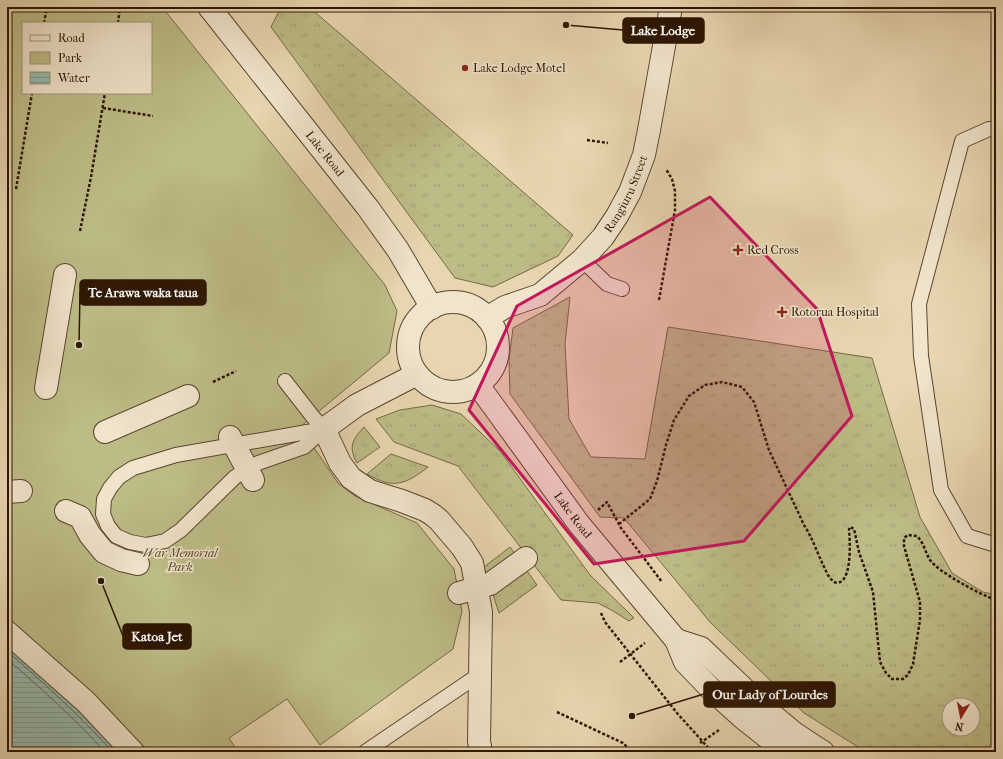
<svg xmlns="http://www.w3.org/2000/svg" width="1003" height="759" viewBox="0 0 1003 759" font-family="'IM FELL French Canon',serif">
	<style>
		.grass { fill: url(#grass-tufts); stroke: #756944; fill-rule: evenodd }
		.park { fill: #bdbc87; stroke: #756944; fill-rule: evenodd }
		.water { fill: url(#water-rules); stroke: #6d7869 }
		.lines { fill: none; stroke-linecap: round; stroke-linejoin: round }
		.shore { stroke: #626858; stroke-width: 1 }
		.lane-casing { stroke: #5c462e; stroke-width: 16 }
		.street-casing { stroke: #5c462e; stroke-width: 24 }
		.path { stroke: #2d1602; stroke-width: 2.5; stroke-dasharray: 3 2; stroke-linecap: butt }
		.lane { stroke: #f0e4cc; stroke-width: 14 }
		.street { stroke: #f0e4cc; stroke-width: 22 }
		.marked { fill: #c2185b; fill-opacity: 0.2; stroke: #c2185b; stroke-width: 3; stroke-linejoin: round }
		.poi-dot { fill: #8f2418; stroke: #f0e4cc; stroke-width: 1.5 }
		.labels { text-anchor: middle; stroke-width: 3; stroke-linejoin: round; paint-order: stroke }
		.poi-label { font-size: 12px; fill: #2d1602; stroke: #f0e4cc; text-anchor: start }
		.street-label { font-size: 12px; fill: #2d1602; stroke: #f0e4cc }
		.park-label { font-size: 12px; font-style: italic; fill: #58482a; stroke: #f0e4cc }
		.leader { fill: none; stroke: #2d1602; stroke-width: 1.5 }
		.callout-dot { fill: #2d1602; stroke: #f0e4cc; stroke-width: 1.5 }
		.callout { fill: #2d1602; stroke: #2d1602; stroke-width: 1.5 }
		.callout-label { font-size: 13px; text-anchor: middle; font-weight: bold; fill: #fff }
	</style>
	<defs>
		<pattern id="grass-tufts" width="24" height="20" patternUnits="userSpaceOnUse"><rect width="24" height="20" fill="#bdbc87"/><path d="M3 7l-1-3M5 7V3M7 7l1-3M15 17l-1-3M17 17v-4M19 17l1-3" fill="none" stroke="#a3a173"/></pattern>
		<pattern id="water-rules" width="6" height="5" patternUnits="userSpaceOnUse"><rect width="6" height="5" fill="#97b9ae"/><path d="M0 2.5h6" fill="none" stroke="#829e94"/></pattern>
	</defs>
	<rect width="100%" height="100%" fill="#e8d6b0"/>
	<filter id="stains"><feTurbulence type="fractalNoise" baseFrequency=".005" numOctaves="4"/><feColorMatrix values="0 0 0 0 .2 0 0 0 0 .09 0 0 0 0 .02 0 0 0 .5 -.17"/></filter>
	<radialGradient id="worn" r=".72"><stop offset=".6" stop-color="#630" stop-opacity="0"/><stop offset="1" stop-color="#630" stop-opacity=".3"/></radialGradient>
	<g class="grass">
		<polygon points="281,7 309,7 573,235 558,256 493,287 455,278 271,27"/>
		<path d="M570,297l-5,47 4,75 22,38 54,2 23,-132 204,31 48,159 32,56 31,19 13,3v157h-130l-62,-39 -94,-91 -86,-104 -24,-1 -90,-123 -1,-34 4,-32zM949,705h24v24h-24z"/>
		<polygon points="432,405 461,414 500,451 590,575 634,618 629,621 613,611 598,603 561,600 458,466 394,442 376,419 400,410"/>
		<path d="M364,427l16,20 -23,16c-9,-16 -5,-23 7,-36z"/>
		<path d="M391,454l37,13c-22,17 -34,23 -61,7z"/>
		<polygon points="510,547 537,585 499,613 484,567"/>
	</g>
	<path class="park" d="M7,7h155l223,278 12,26 -8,42 -89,74 38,56 17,13 62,27 37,46 8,42 -9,38 -133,96 -33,-46 -58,39 9,14h-112l-119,-112zM23,23h128v70h-128z"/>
	<polygon class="water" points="7,640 126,752 7,752"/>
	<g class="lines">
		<g class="shore">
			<path d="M7,651c37,32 73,65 106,101"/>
			<path d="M7,659c35,30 68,60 98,93"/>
		</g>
		<defs>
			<g id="lane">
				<polyline points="996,129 989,129 962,141 919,304 921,356 941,490 967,536 996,545"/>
				<polyline points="582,260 607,284 622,289"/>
				<polyline points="285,381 313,417 324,429"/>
				<polygon points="324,429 304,447 258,463 235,477 181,530 165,541 146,545 130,542 116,536 108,526 103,514 104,499 110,488 119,477 133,468 176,455"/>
				<polyline points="365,752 480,674"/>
			</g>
			<g id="street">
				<path id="s1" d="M209,7l159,201 30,42 34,58"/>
				<circle cx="453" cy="347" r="45"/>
				<path id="s2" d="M487,318l18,-11 35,-12 42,-35 21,-23 14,-21 13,-24 14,-37 5,-25 22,-123"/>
				<polyline points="417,374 357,405 324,429 340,463 351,478 370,491 402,501 425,510 433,515 439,520 462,547 472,563 481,612 479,741 481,752"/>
				<path id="s3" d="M478,385l101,139 97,116 9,22 26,27 32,29 43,34"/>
				<polyline points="46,388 65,275"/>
				<polyline points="105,432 188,396"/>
				<polyline points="230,437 253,480"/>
				<polyline points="7,492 21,491"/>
				<polyline points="66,511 80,517 90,535 104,552 121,560 138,564"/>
				<polyline points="459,593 490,584 526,558"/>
				<polyline points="7,632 86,702 133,752"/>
				<polyline points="676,640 701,648 764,708 794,733 823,752"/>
			</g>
		</defs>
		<use href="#lane" class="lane-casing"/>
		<use href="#street" class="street-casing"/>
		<g class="path">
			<polyline points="44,23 47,7"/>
			<polyline points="118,23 120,7"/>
			<polyline points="103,108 153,116"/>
			<polyline points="587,140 608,143"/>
			<polyline points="16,189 32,93"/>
			<polyline points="80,231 91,177 105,93"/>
			<polyline points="659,300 675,210 675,191 672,179 666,169"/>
			<polyline points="213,382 236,371"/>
			<polyline points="598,510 607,502 621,528 662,582"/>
			<path d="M619,524l31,-25 7,-18 9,-36 8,-25 15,-24 16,-11 17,-3 20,5 12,15 15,48 35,75c9,14 14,30 21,44 2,4 4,9 7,11 2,3 5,3 8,2 12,-5 10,-42 9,-53l1,-2 4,2 5,23 14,40 7,70 6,11 6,6h11l5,-4 5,-11 7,-44v-18l-16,-56v-8l4,-3 9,1c7,7 8,16 13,24 8,12 51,35 66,40"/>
			<polyline points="601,613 605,622 677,713 712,752"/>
			<polyline points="620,662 645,643"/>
			<polyline points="557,712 623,743 628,748"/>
			<polyline points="700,743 719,730"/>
		</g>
		<use href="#lane" class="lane"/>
		<use href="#street" class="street"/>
	</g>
	<path class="marked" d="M710,197l107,112 35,107 -108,125 -150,23 -125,-154 48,-104z"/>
	<g class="poi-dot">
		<circle cx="465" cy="68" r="4"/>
		<path d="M736 244h4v4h4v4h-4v4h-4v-4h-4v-4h4z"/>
		<path d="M780 306h4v4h4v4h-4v4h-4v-4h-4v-4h4z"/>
	</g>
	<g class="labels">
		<g class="poi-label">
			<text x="473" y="72">Lake Lodge Motel</text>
			<text x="747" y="254">Red Cross</text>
			<text x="791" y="316">Rotorua Hospital</text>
		</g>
		<g class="street-label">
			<text dy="4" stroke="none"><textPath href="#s1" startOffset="187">Lake Road</textPath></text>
			<text dy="4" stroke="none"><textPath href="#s2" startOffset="193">Rangiuru Street</textPath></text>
			<text dy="4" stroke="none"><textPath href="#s3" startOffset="161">Lake Road</textPath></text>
		</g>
		<g class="park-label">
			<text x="180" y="557">War Memorial<tspan x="180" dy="14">Park</tspan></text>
		</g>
	</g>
	<path class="leader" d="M566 25L623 30M79 345L80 292M101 581L123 636M632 716L704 694"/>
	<g class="callout-dot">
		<circle cx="566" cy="25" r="4"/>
		<circle cx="79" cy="345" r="4"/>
		<circle cx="101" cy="581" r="4"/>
		<circle cx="632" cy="716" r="4"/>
	</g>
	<g class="callout">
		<rect x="623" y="18" width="81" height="25" rx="4"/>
		<rect x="80" y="280" width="126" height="25" rx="4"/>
		<rect x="123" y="624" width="68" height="25" rx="4"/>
		<rect x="704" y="682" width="131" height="25" rx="4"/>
	</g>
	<g class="callout-label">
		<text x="663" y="35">Lake Lodge</text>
		<text x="143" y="297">Te Arawa waka taua</text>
		<text x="157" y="641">Katoa Jet</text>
		<text x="770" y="699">Our Lady of Lourdes</text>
	</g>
	<rect width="1003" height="759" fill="none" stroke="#e8d6b0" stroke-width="24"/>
	<rect x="8" y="8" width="987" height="743" fill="none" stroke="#2d1602" stroke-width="2"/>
	<rect x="12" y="12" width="979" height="735" fill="none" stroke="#2d1602"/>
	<rect x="22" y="22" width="130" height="72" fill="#f0e4cc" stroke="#a2927b"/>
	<rect x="30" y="35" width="20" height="6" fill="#f0e4cc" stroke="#a2927b"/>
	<text x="58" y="42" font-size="12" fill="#2d1602">Road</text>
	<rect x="30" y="52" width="20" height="12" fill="#bdbc87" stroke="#a2927b"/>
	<text x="58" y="62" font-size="12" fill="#2d1602">Park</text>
	<rect x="30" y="72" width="20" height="12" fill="url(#water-rules)" stroke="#a2927b"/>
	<text x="58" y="82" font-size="12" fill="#2d1602">Water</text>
	<g transform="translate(961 717) rotate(190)"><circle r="19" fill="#f0e4cc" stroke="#a2927b"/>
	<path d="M0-3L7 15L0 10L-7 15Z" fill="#8f2418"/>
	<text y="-6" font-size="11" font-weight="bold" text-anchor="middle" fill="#2d1602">N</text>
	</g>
	<rect width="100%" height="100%" filter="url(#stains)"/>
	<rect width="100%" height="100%" fill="url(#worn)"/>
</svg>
